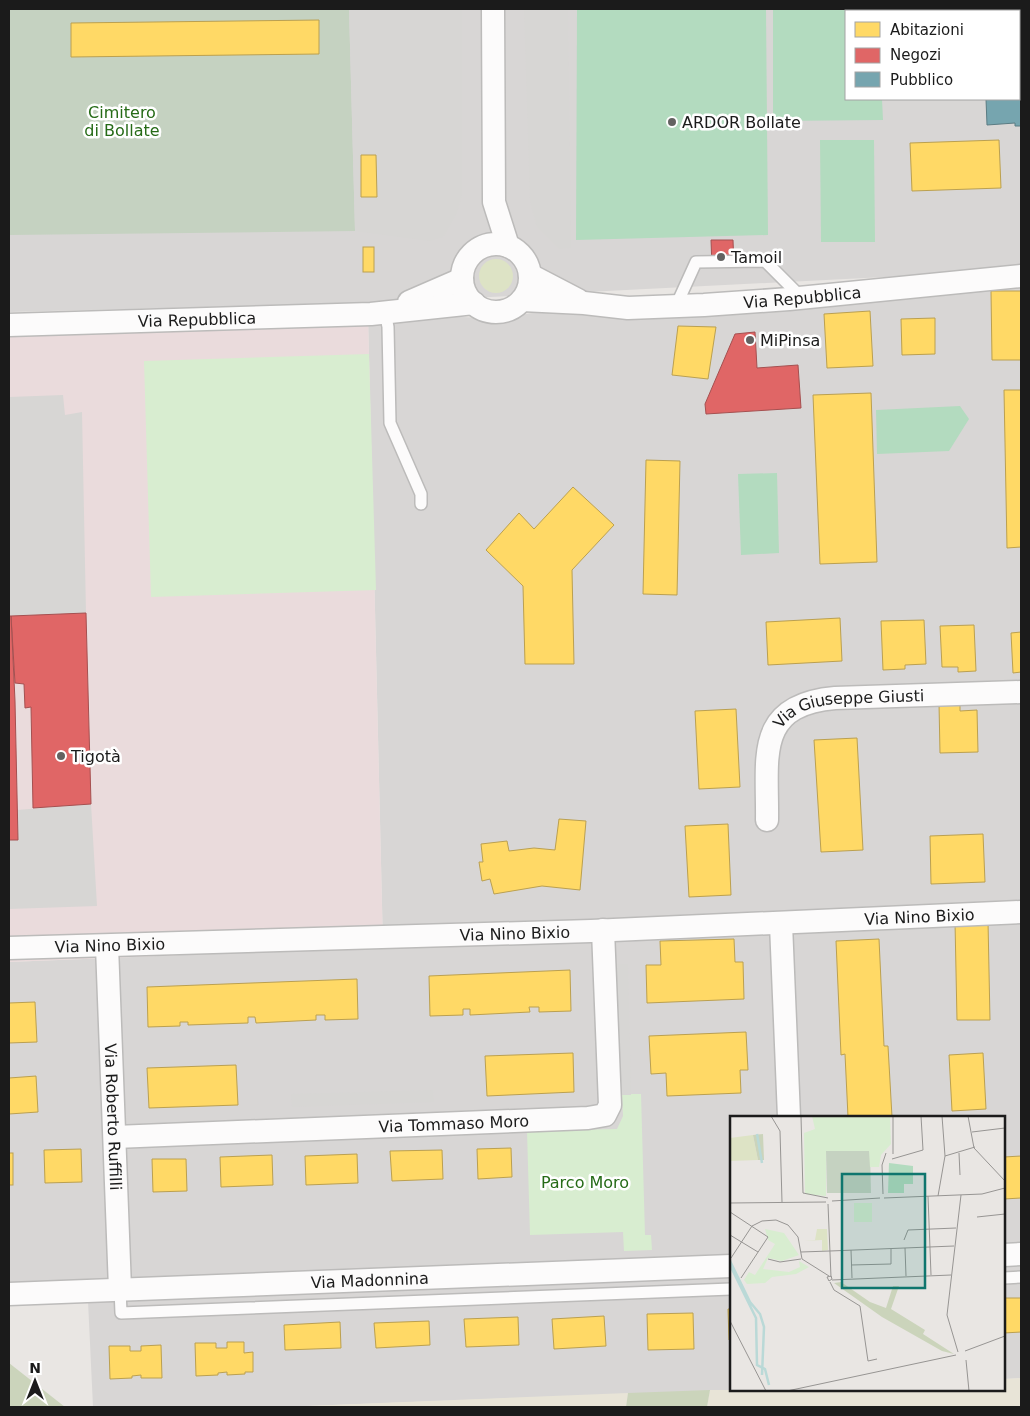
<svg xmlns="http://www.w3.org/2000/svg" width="1030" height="1416" viewBox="0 0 1030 1416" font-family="'DejaVu Sans',sans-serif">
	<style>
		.residential { fill: #d8d6d5; fill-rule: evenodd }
		.commercial { fill: #eadbdc }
		.farmland { fill: #e8e4d7 }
		.grass { fill: #dde3c5 }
		.forest { fill: #cbd4bb }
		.cemetery { fill: #c5d2c1 }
		.park { fill: #d8edd0 }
		.pitch { fill: #b3dbbf }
		.parking { fill: #d7d6d4 }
		.homes { fill: #ffd966; stroke: #bba050 }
		.shops { fill: #e06666; stroke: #a55050 }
		.public { fill: #76a5af; stroke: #5b7c83 }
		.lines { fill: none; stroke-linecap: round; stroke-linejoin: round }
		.service-casing { stroke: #bcbbba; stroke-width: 14 }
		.minor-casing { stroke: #bcbbba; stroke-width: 25 }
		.service { stroke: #fcfbfb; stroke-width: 11 }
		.minor { stroke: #fcfbfb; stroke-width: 22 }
		.poi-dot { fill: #636261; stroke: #fff; stroke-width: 2 }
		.labels { text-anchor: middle; stroke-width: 5; stroke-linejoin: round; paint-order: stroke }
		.park-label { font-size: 16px; fill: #266b17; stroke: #fff }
		.poi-label { font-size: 16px; fill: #1b1b1b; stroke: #fff; text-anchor: start }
		.street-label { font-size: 16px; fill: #1b1b1b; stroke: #fff }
		.inset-river { fill: none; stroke: #bad9d7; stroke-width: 2.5 }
		.inset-road { fill: none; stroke: #979593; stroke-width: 1 }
		.view { fill: #0f766e; fill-opacity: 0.15; stroke: #0f766e; stroke-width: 2.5 }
		.inset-edge { fill: none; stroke: #1b1b1b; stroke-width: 2.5 }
	</style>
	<rect width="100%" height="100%" fill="#e9e6e3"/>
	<g class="residential">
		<path d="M9,9h1012v261l-651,33 -361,9zM846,11h173v88h-173z"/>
		<polygon points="1021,280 1021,1378 1004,1379 1004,1117 731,1117 731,1390 282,1407 93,1407 88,1301 9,1305 9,962 383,947 368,315 407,314 500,319 563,307"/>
	</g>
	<polygon class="commercial" points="368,315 383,947 9,962 9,327"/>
	<g class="farmland">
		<polygon points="1021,1378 1021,1407 707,1407 710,1390 1004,1390 1004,1379"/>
		<polygon points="628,1393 626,1407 282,1407"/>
	</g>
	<circle class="grass" cx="496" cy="276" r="17"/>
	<g class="forest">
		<polygon points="9,1363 65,1407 9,1407"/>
		<polygon points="710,1390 707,1407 626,1407 628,1393"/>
	</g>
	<polygon class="cemetery" points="9,9 349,9 355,231 9,235"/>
	<g class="park">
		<polygon points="369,354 376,590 151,597 144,361"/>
		<polygon points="622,1094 641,1094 645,1235 651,1235 652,1250 624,1251 623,1232 530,1235 527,1131 617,1129 623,1116"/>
	</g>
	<g class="pitch">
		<polygon points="577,9 766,9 768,235 576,240"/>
		<polygon points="773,9 881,9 881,11 846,11 846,99 882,99 883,120 773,121"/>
		<polygon points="820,140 874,140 875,242 821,242"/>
		<polygon points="960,406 969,419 949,451 877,454 876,410"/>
		<polygon points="777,473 779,553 741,555 738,474"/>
	</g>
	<g class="parking">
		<polygon points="349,9 462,9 462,194 457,212 443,237 430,241 355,231"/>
		<polygon points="524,9 568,9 571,248 559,249 537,227 530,201"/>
		<polygon points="63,395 65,415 82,412 86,613 9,616 9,397"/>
		<polygon points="91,804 97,906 9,909 9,840 17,840 17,810"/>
		<polygon points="617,964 628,964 631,1095 620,1095"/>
		<polygon points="433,1090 434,1102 292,1107 291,1094"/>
	</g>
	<g class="homes">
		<polygon points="319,20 319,54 71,57 71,23"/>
		<polygon points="999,140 1001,188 912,191 910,143"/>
		<polygon points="361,155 376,155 377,197 361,197"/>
		<rect x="363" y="247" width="11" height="25"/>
		<polygon points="991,291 1021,291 1021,360 992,360"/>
		<polygon points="870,311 873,366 827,368 824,314"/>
		<polygon points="935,318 935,354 902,355 901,319"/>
		<polygon points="678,326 716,327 708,379 672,375"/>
		<polygon points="1004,390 1021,390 1021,547 1007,548"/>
		<polygon points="871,393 877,562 820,564 813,395"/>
		<polygon points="646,460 680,461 677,595 643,594"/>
		<polygon points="573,487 614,525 572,570 574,664 525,664 523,586 486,550 519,513 534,529"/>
		<polygon points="840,618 842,661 768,665 766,622"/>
		<polygon points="924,620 926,664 905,665 905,669 883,670 881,621"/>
		<polygon points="974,625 976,671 958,672 958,667 942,667 940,626"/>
		<polygon points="1021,632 1021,672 1013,673 1011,633"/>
		<polygon points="939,704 960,704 960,711 977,710 978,752 940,753"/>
		<polygon points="736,709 740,787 699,789 695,711"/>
		<polygon points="857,738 863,850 821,852 814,740"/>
		<polygon points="559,819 586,821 580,890 542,886 494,894 490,879 482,881 479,862 483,862 481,844 507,841 509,851 534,848 555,850"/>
		<polygon points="728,824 731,895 689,897 685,826"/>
		<polygon points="983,834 985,882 931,884 930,836"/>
		<polygon points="988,921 990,1020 957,1020 955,922"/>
		<polygon points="734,939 735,962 743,962 744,999 647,1003 646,965 661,965 660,941"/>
		<polygon points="879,939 884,1046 888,1046 892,1117 848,1117 845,1054 841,1055 836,941"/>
		<polygon points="570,970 571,1011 539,1012 539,1007 529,1007 530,1012 470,1015 470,1009 463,1009 463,1015 430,1016 429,976"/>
		<polygon points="357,979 358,1019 325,1020 325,1015 316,1015 316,1020 256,1023 255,1017 248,1017 248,1023 188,1025 188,1022 180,1022 180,1026 148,1027 147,987"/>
		<polygon points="35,1002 37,1042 9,1043 9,1003"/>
		<polygon points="746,1032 748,1070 740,1070 741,1093 667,1096 666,1073 651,1074 649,1036"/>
		<polygon points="573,1053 574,1092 487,1096 485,1056"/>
		<polygon points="983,1053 986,1109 952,1111 949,1055"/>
		<polygon points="236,1065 238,1105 149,1108 147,1068"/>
		<polygon points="36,1076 38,1112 9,1114 9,1078"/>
		<polygon points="511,1148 512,1177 478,1179 477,1149"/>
		<polygon points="81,1149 82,1182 45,1183 44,1150"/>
		<polygon points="442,1150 443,1179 392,1181 390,1151"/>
		<rect x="9" y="1153" width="4" height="32"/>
		<polygon points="357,1154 358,1183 306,1185 305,1156"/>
		<polygon points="272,1155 273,1185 221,1187 220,1157"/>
		<polygon points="1021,1156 1021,1198 1004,1199 1004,1157"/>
		<polygon points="152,1159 186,1159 187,1191 153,1192"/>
		<polygon points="1004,1298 1021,1298 1021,1332 1004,1333"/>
		<polygon points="728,1309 731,1309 731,1340 729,1340"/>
		<polygon points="693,1313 694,1349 648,1350 647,1314"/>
		<polygon points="604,1316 606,1346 554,1349 552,1319"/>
		<polygon points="518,1317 519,1345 466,1347 464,1319"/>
		<polygon points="429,1321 430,1345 376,1348 374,1323"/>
		<polygon points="340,1322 341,1348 285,1350 284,1325"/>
		<polygon points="227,1342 244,1342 244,1353 253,1352 253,1372 245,1372 245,1374 227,1375 227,1372 218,1373 218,1375 196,1376 195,1343 216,1343 216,1348 227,1348"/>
		<polygon points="161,1345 162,1378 141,1378 141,1375 132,1376 132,1378 110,1379 109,1346 130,1346 130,1351 141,1351 141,1346"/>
	</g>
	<g class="shops">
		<polygon points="711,240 733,240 734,266 712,267"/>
		<polygon points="755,332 757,368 798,365 801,408 706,414 705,404 735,334"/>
		<polygon points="86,613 91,804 33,808 31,707 25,708 24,684 15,683 11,616"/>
		<polygon points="9,616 11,616 15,701 18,840 9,840"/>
	</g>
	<polygon class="public" points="963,9 1021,9 1021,126 1015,126 1015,123 987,125 986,99 1019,99 1019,11 963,11"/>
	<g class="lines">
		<defs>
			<g id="service">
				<polyline points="676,306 696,262 765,261 802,298"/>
				<polyline points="385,312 388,327 390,423 421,494 421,504"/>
				<polyline points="1004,1278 1021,1277"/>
				<polyline points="120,1289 121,1313 731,1289"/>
			</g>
			<g id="minor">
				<polyline points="493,9 494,202 508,246"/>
				<circle cx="496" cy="278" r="34"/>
				<polyline points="530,275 578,300"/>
				<path id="s1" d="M522,300l62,3 44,5 76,-3 85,-6 232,-23"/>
				<polyline points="409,302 462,279"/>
				<path id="s2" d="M9,325l362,-11 103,-11"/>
				<path id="s3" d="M767,820c1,-62 -13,-115 68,-122l186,-6"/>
				<polyline points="781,924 789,1117"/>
				<path id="s4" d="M107,946l13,343"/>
				<path id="s5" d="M9,948l582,-17 430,-19"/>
				<path id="s6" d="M115,1137l473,-19 17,-3 5,-10 -7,-175"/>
				<polyline points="1004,1255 1021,1254"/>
				<path id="s7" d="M9,1294l722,-28"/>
			</g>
		</defs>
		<use href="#service" class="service-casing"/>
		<use href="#minor" class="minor-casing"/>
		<use href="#service" class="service"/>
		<use href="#minor" class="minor"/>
	</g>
	<g class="poi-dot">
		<circle cx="672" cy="122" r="5"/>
		<circle cx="721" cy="257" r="5"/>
		<circle cx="750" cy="340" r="5"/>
		<circle cx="61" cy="756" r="5"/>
	</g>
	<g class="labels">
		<g class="park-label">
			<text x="122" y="118">Cimitero<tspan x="122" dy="18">di Bollate</tspan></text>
			<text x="585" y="1188">Parco Moro</text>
		</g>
		<g class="poi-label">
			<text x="682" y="128">ARDOR Bollate</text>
			<text x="731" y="263">Tamoil</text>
			<text x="760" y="346">MiPinsa</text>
			<text x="71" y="762">Tigotà</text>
		</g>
		<g class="street-label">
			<text dy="6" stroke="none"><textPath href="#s1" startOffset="281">Via Repubblica</textPath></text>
			<text dy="6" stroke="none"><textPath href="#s2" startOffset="188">Via Repubblica</textPath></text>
			<text dy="6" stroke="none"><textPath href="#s3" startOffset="174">Via Giuseppe Giusti</textPath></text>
			<text dy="6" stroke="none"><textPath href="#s5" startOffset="911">Via Nino Bixio</textPath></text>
			<text dy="6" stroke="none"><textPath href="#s5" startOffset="506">Via Nino Bixio</textPath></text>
			<text dy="6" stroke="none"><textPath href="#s5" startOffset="101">Via Nino Bixio</textPath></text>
			<text dy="6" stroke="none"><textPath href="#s4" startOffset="171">Via Roberto Ruffilli</textPath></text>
			<text dy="6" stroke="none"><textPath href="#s6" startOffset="339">Via Tommaso Moro</textPath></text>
			<text dy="6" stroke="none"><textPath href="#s7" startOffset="361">Via Madonnina</textPath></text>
		</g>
	</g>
	<g transform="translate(730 1116)">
		<rect width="275" height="275" fill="#e9e6e3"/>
		<path d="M23,19l5,25 -28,1v-23zM87,113h10l1,21 -6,1v-11l-19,1 12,-1z" fill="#dde3c5"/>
		<path d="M33,18l1,26h-6l-5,-25zM111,166l29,20 16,6 7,-22h6l-8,23 34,21 -2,4 31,20 -12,-3 -60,-34 -48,-34z" fill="#cbd4bb"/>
		<path d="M96,35h44l1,42h-44z" fill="#c5d2c1"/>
		<path d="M82,0h78l1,28 -10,11 -2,12h-9l-1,-16h-43v45l-21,-2 -1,-61 11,-4zM124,87h18v19h-18zM35,113l19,4 15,22 -17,6 -14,-3 -5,11 26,3 11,-5 -1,-6 10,6 -13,7 -24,3 -7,6 -18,1 -3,-4 5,-8 6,3 20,-31 -7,-4z" fill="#d8edd0"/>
		<path d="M159,47l24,3v18h-9v9h-16z" fill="#b3dbbf"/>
		<path class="inset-river" d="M27,18l5,29M0,145l20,41 10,12 4,13 -2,48M0,149l26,53 1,47 8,4 4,16"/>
		<path class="inset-road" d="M41,0l9,15 2,71M71,0l2,77 25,5M163,0v38M238,0l6,32 31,33M242,16l33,-4M229,37l1,22M215,40l30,-9M162,43l31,-9 -2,-34M153,78l-1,-29 4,-12M198,80l3,79M208,80l7,-40 -3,-40M154,82l98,-4 23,-6M102,85l48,-3M0,87l96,-1M98,88l3,73M0,96l38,25 -27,41M247,101l28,-3M0,119l28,17M174,124l4,-10 48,-2M175,132l1,28M121,134l1,28M100,135l124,-5M71,136l29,-1M1,142l21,-32 10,-5 14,-1 12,5 10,12 4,22 27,17M38,143l12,3 21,-3M121,149l40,-1v-15M101,160l1,3 -3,2 -2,-4zM102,164l119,-5M100,166l4,8 26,16 8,55 9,-2M0,205l36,70M235,235l40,-15M228,236l-11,-37 14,-120M236,244l3,31M57,275l169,-36"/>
		<path class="view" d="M112,58h83v114h-83z"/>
		<rect width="275" height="275" class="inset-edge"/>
	</g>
	<rect width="1030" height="1416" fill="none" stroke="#1b1b1b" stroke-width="20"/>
	<rect x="845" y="10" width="175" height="90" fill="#ffffff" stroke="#a4a4a4"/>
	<rect x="855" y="22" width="25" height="15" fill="#ffd966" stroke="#a4a4a4"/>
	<text x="890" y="35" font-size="15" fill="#1b1b1b">Abitazioni</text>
	<rect x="855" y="48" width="25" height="15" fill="#e06666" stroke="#a4a4a4"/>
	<text x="890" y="60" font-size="15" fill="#1b1b1b">Negozi</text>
	<rect x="855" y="72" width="25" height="15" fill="#76a5af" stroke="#a4a4a4"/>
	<text x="890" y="85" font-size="15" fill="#1b1b1b">Pubblico</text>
	<g transform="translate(35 1381)" stroke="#ffffff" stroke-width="4" paint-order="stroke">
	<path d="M0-4L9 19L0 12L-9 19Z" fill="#1b1b1b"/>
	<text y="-8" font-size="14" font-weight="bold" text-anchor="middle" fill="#1b1b1b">N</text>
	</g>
</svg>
